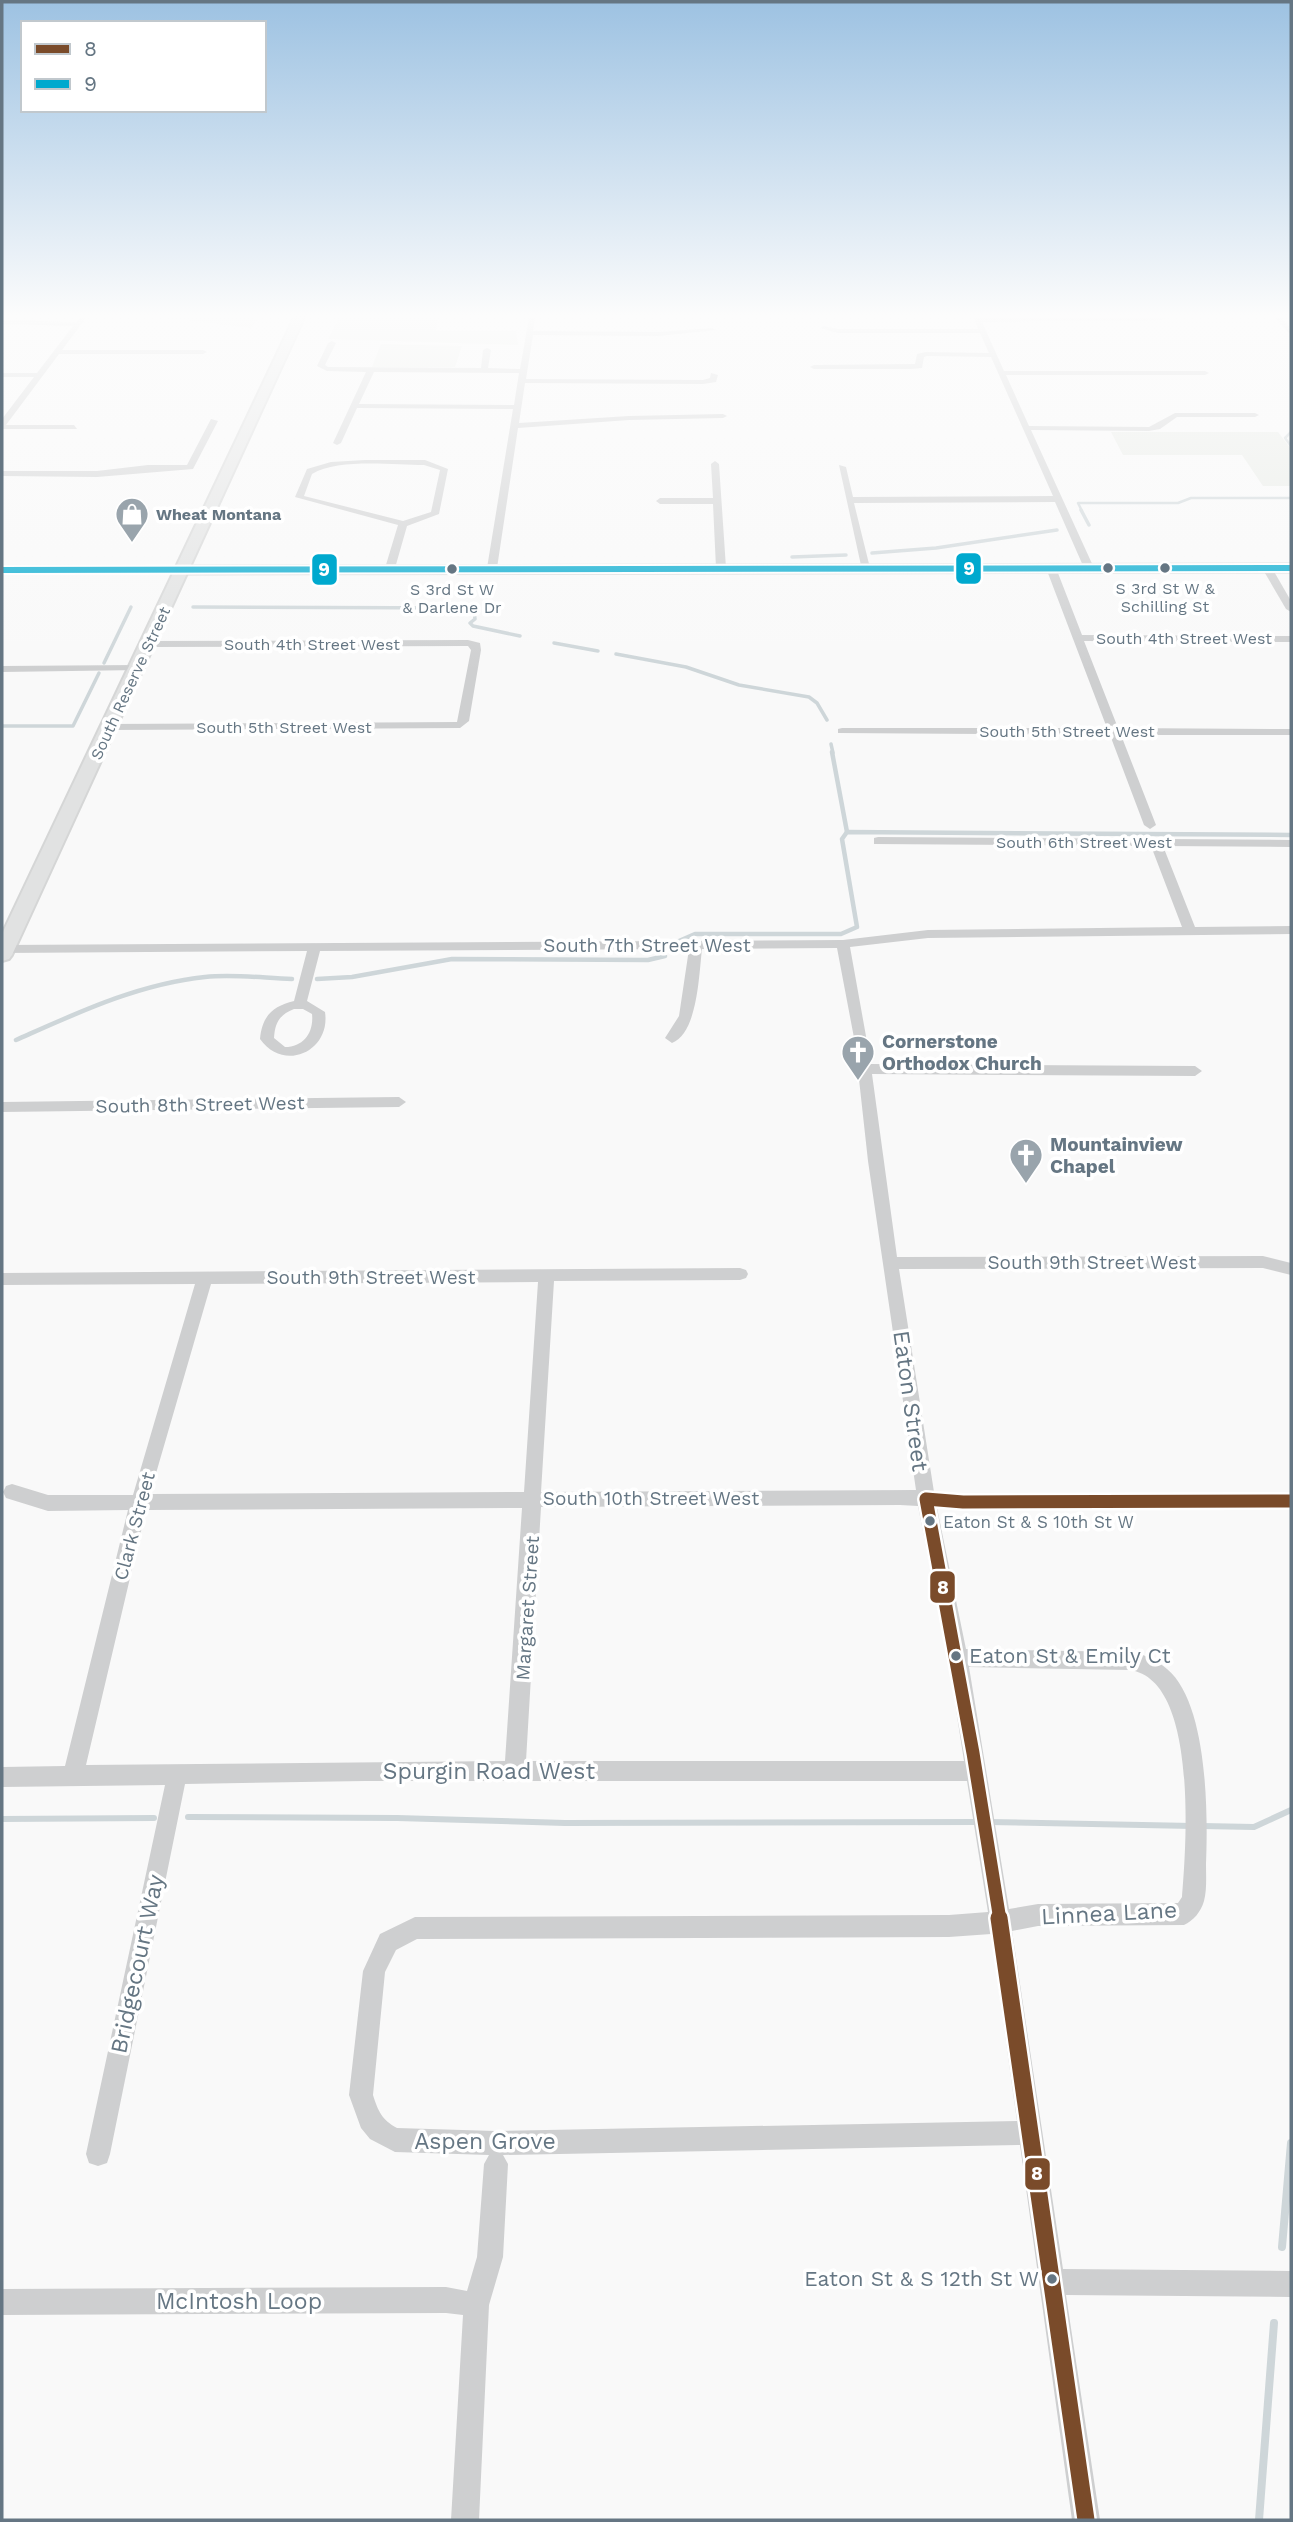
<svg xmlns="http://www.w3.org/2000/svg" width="1293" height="2522" viewBox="0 0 1293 2522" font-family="'Work Sans',sans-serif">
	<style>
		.green { fill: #e8ebe6 }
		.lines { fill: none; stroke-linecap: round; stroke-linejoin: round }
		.stream-far4 { stroke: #ced6d9; stroke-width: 2.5 }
		.stream-far3 { stroke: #ced6d9; stroke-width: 3.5 }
		.stream-far2 { stroke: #ced6d9; stroke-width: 4.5 }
		.stream-far1 { stroke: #ced6d9; stroke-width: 6 }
		.stream { stroke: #ced6d9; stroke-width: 8 }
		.secondary-casing { stroke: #d5d6d7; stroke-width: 3 }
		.trunk-casing { stroke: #d5d6d6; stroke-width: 4 }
		.minor { fill: #cecfd0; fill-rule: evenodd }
		.tertiary { fill: #cecfd0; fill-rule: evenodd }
		.secondary { fill: #e1e2e2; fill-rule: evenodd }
		.trunk { fill: #e1e2e2; fill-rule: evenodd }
		.bus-1-far1-casing { stroke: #fff; stroke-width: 18 }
		.bus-1-casing { stroke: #fff; stroke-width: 22 }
		.bus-2-casing { stroke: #fff; stroke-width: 10 }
		.bus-1-far1 { stroke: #7a4b2a; stroke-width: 13 }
		.bus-1 { stroke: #7a4b2a; stroke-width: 17 }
		.bus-2 { stroke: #00a9ce; stroke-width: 6 }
		.bus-dot { fill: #657683; stroke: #fff; stroke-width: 2.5 }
		.labels { text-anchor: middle; stroke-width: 7; stroke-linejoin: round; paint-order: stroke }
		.far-poi-label { font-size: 16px; font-weight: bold; fill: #657683; stroke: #fff; text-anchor: start }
		.far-bus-label { font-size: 16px; fill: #657683; stroke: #fff }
		.far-street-label { font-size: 16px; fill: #657683; stroke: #fff }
		.bus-label { font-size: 17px; fill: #657683; stroke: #fff; text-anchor: start }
		.street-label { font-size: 19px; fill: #657683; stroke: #fff }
		.poi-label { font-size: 19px; font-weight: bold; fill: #657683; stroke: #fff; text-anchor: start }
		.near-bus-label { font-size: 21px; fill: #657683; stroke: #fff; text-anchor: start }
		.near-street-label { font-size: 23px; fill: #657683; stroke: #fff }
		.line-badge { stroke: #fff; stroke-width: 2.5 }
		.badge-label { font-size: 19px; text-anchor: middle; font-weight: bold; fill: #fff }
	</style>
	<rect width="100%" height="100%" fill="#f9f9f9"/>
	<g class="green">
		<polygon points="170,318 258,318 251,328"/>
		<polygon points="339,318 438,318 436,331 516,331 518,345 328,339"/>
		<polygon points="381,344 462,346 455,367 372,367"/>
		<polygon points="1111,432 1278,432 1291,449 1291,486 1263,486 1242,455 1123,455"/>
	</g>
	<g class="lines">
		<g class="stream-far4">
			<polyline points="1291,432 1285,438 1291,446"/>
			<polyline points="1082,511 1078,503 1178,503 1191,498 1291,498"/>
		</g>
		<g class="stream-far3">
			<polyline points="1081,510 1089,525"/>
			<polyline points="872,553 936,548 1057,530"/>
			<polyline points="792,557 846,555"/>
			<polyline points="193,607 468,608 474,611 475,619 470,623 473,626 520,636"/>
			<polyline points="554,643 598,651"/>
			<polyline points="616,654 686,667 739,685 809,697 817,703 827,720"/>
			<polyline points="104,663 131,607"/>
			<polyline points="2,726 73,726 99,673"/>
			<polyline points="831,744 833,753"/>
		</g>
		<g class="stream-far2">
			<polyline points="832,752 847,832"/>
			<polyline points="679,941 695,934 841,934 857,927 842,839 847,832 1291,835"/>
			<polyline points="317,979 352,977 452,959 648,960 665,956"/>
			<path d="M16,1040c61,-27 122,-56 189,-63 29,-3 58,1 87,2"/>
		</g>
		<g class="stream-far1">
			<polyline points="188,1817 397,1818 565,1823 979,1822"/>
			<polyline points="2,1819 154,1818"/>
			<polyline points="989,1822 1193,1826"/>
			<polyline points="1202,1826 1254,1827 1291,1810"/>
		</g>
		<g class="stream">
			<polyline points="1282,2247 1291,2143"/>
			<polyline points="1259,2520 1274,2323"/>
		</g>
		<defs>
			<polygon id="secondary" points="1291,564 1291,572 183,574 177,570 183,566"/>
			<polygon id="trunk" points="294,318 304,318 12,955 9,959 2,961 2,934"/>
		</defs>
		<use href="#secondary" class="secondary-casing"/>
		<use href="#trunk" class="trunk-casing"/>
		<g class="minor">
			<polygon points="80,318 86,318 62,350 203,350 207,352 203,354 59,354 6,425 74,425 77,429 2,429 2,419 34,377 2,377 2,373 37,373 73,326 2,324 2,320 76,322"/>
			<path d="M529,318h6l-2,13 126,1 53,-4 4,2 -57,6 -126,-1 -7,44 177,1 7,-2 1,-5 7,2 -2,7 -13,2 -178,-1 -6,40 110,-7 94,-2 4,2 -4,2 -94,2 -111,8 -21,140 -5,3 -5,-3 26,-159 -156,-1 -16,35 -4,2 -4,-2 33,-71 -39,-1 -10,-5 11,-23 4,-2 4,2 -11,22 3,2 153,1 2,-18 4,-2 4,2 -3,18 32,1zM374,372l145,1 -5,32 -155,-1z"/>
			<polygon points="974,318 1166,318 1163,320 982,322 1004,371 1205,371 1209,373 1205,375 1006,375 1029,426 1149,427 1175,413 1255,413 1259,415 1255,417 1177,417 1160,429 1149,431 1031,430 1094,568 1092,570 1084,568 1055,502 854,503 870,568 862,570 839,465 846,467 853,497 1053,496 991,357 927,356 924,357 922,368 910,369 814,369 810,367 814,365 915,364 917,354 926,352 989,353 980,333 838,333 820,328 824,326 838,329 978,329"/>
			<polygon points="1275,318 1282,318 1291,329 1291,335"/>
			<polygon points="211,419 218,421 193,469 97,477 2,476 2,471 97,471 148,465 187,465"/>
			<path d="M365,460h60l23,9 -9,45 -32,12 -12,42 -5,3 -5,-3 13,-43 -103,-28 12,-28 24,-7zM424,465l16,5 -9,42 -28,9 -99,-25 8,-22c26,-16 81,-9 112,-9z"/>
			<polygon points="715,461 719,464 726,568 721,571 716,568 713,504 660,504 656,501 660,498 713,498 711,464"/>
			<polygon points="1051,565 1056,568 1082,635 1291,636 1291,642 1084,641 1118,728 1291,729 1291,735 1121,735 1156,825 1150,829 1144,825 1110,735 838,733 838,729 842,728 1107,728 1046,568"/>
			<polygon points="1267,565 1272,568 1291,601 1291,612 1286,609 1262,568"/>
			<polygon points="468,640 480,643 481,650 469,721 460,728 108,730 103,727 108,724 457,722 471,650 468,646 148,647 143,644 148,641"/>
			<polygon points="136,665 141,668 140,670 2,672 2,666"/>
			<path d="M878,837l413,3v7l-128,-1 32,81 96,-1v8l-363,4 -78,9 21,117 324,2 7,5 -7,5 -323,-2 25,183 366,-1 28,7v12l-28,-7 -364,1 35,223 29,2 328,-1v16l-328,1 -26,-2 29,141 163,3c13,1 28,8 38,17 41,34 41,146 39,195 0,12 1,26 -2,37 -3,11 -11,20 -20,24l-146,1 -26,5 51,338 228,2v26l-225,-2 34,225h-28l-52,-375 -517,10 5,9 -5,93 -14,48 -10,215h-28l12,-205 -17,-2 -444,2v-26l444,-2 21,4 10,-34 7,-93 5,-9 -94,-3 -25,-13 -9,-11 -12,-33 14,-124 17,-37 35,-17 534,-2 39,-3 -21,-131h-602l-180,3 -75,370 -3,9 -9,3 -9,-3 -3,-9 79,-369 -163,2v-20l63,-1 63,-256 -80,1 -42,-13 -3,-6 3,-6 6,-2 36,11h85l62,-211 -193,1v-12l738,-5 6,2 2,4 -2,4 -6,2 -186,1 -13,211 375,-2 -48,-329 -13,-118 -18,-95 -135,1c-3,24 -4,84 -30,94l-7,-5 14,-22 10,-67 -369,2 -13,50 18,11c6,39 -41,61 -65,27 2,-23 13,-33 34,-38l13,-50 -305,2v-8l841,-5 85,-10 254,-3 -31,-81 -277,-2v-6zM294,1009h9l9,5c2,18 -8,33 -27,33l-11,-9c1,-15 5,-23 20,-29zM538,1282l-14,210 -374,2 61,-210zM900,1505l18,1 30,152 16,103h-438l15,-254zM522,1508l-17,253 -419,4 60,-255zM969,1667l160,3c70,8 57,178 53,227l-4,6 -140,1 -29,5zM991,1934l26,187 -522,10 -98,-3c-15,-8 -19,-17 -24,-33l12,-123 11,-22 21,-11 532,-2z"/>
			<polygon points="399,1097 406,1102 399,1107 2,1112 2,1102"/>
		</g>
		<polygon class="tertiary" points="2,567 183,567 189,570 183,573 2,573"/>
		<use href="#secondary" class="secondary"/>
		<use href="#trunk" class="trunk"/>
		<defs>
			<polyline id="bus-1-far1" points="1000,1920 973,1753 926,1499 963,1502 1291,1501"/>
			<polyline id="bus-1" points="999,1918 1086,2520"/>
			<polyline id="bus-2" points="2,570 1291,568"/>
		</defs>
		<use href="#bus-1-far1" class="bus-1-far1-casing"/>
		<use href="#bus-1" class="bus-1-casing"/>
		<use href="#bus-2" class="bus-2-casing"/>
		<use href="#bus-1-far1" class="bus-1-far1"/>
		<use href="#bus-1" class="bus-1"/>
		<use href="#bus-2" class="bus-2"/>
	</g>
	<linearGradient id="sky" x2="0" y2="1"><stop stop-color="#9dc2e2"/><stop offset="0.47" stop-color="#fcfcfc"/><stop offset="1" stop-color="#fcfcfc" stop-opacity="0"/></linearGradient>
	<rect width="1293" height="671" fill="url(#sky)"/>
	<defs>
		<symbol id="shop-pin" viewBox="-11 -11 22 30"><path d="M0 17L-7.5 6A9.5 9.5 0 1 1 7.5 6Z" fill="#99a4ac" stroke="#fff"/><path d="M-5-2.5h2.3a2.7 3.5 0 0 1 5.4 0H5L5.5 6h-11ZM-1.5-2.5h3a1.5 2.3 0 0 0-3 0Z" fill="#fff"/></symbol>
		<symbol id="church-pin" viewBox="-11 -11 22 30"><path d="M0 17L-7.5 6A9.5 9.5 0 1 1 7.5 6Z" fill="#99a4ac" stroke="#fff"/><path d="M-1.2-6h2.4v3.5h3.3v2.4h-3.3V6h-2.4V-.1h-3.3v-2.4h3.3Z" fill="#fff"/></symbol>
	</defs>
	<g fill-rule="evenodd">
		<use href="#shop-pin" x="113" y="495" width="38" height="52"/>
		<use href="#church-pin" x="839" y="1033" width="38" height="52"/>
		<use href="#church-pin" x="1007" y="1136" width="38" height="52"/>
	</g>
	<g class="bus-dot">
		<circle cx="1108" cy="568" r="6"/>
		<circle cx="1165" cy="568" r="6"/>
		<circle cx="452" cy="569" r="6"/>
		<circle cx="930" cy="1521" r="6"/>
		<circle cx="956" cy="1656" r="6"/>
		<circle cx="1052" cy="2279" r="6"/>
	</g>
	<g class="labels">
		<g class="far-poi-label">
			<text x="156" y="520">Wheat Montana</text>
		</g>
		<g class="far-bus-label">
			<text x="1165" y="594">S 3rd St W &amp;<tspan x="1165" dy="18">Schilling St</tspan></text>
			<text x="452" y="595">S 3rd St W<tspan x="452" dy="18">&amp; Darlene Dr</tspan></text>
		</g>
		<g class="far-street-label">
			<text x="1184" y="644">South 4th Street West</text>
			<text x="312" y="650">South 4th Street West</text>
			<text transform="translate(130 683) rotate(-65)" y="6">South Reserve Street</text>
			<text x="284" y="733">South 5th Street West</text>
			<text x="1067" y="737">South 5th Street West</text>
			<text x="1084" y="848">South 6th Street West</text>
		</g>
		<g class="bus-label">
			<text x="943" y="1528">Eaton St &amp; S 10th St W</text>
		</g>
		<g class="street-label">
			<text x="647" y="952">South 7th Street West</text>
			<text transform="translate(200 1104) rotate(-1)" y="7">South 8th Street West</text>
			<text x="1092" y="1269">South 9th Street West</text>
			<text x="371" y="1284">South 9th Street West</text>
			<text x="651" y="1505">South 10th Street West</text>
			<text transform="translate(134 1526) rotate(-75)" y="7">Clark Street</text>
			<text transform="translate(527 1608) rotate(-86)" y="7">Margaret Street</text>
		</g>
		<g class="poi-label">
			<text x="882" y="1048">Cornerstone<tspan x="882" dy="22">Orthodox Church</tspan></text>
			<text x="1050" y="1151">Mountainview<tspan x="1050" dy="22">Chapel</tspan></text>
		</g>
		<g class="near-bus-label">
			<text x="969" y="1663">Eaton St &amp; Emily Ct</text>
			<text x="1039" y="2286" text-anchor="end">Eaton St &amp; S 12th St W</text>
		</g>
		<g class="near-street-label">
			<text transform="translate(911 1401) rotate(82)" y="8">Eaton Street</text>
			<text x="489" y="1779">Spurgin Road West</text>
			<text transform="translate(1109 1913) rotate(-3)" y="8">Linnea Lane</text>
			<text transform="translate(137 1964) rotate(-78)" y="8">Bridgecourt Way</text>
			<text x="485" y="2149">Aspen Grove</text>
			<text x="239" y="2309">McIntosh Loop</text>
		</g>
	</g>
	<g class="line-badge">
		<rect x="955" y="552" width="27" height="33" rx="7" fill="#00a9ce"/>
		<rect x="311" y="553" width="27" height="33" rx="7" fill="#00a9ce"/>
		<rect x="929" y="1570" width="27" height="34" rx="7" fill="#7a4b2a"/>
		<rect x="1024" y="2157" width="27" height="34" rx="7" fill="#7a4b2a"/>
	</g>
	<g class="badge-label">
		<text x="969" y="575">9</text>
		<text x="324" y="576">9</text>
		<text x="943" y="1594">8</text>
		<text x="1037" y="2180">8</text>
	</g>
	<rect width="1293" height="2522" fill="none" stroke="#657683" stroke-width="7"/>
	<rect x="21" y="21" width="245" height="91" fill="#ffffff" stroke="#c1c8cd" stroke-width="2"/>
	<rect x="35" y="44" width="35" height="10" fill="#7a4b2a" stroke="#c1c8cd" stroke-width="2"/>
	<text x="84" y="56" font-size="21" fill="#657683">8</text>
	<rect x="35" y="79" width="35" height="10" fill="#00a9ce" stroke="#c1c8cd" stroke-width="2"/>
	<text x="84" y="91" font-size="21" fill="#657683">9</text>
</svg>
